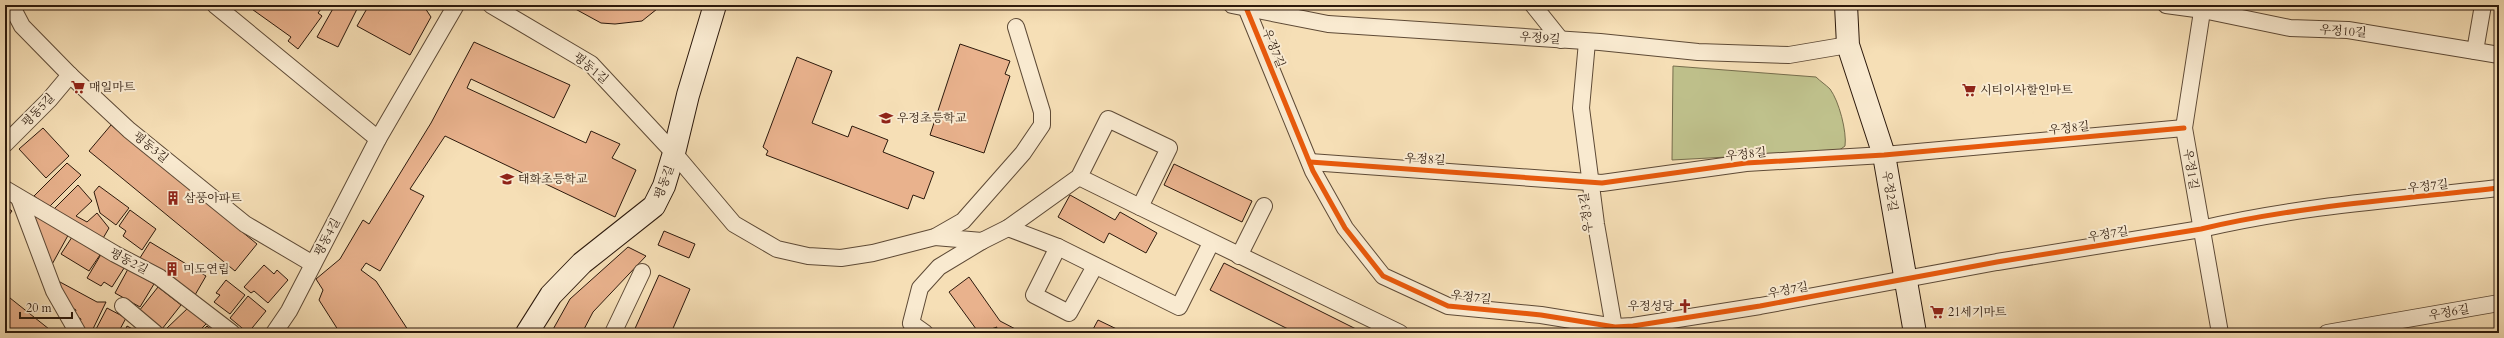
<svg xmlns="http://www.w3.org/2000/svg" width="2504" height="338" viewBox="0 0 2504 338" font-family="Cardo,'Noto Serif KR',serif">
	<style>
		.green { fill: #bfc18c; stroke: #766d4c }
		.building { fill: #e9b28d; stroke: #2c190c }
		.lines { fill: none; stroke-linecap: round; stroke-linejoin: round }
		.street-casing { stroke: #5e4a36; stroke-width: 18 }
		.secondary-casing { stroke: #2c190c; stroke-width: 24 }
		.street { stroke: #f9ead0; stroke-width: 16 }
		.secondary { stroke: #f9ead0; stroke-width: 22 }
		.cycleway-casing { stroke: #f9ead0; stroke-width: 8 }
		.cycleway { stroke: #e8590c; stroke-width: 5 }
		.labels { text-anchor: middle; stroke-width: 4; stroke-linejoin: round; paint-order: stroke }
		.street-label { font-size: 12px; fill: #2c190c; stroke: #f9ead0 }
		.poi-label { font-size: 12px; fill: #2c190c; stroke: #f9ead0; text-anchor: start }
	</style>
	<rect width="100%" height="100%" fill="#f6dfb6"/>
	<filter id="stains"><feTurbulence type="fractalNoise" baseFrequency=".005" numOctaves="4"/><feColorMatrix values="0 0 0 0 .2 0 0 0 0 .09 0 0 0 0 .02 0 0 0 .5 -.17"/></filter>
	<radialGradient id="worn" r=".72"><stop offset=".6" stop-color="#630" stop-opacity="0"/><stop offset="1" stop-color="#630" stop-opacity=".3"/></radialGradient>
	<path class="green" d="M1673,66l143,11c4,4 10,8 14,12 9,12 17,43 15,57l-7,5 -166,9z"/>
	<g class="building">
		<polygon points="250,5 324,5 318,13 322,16 298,49 288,41 291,37 249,7"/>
		<polygon points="335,5 359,5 338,47 317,37"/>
		<polygon points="369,5 423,5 431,17 410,55 357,26"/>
		<polygon points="568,5 662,5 642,21 615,24 601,23"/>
		<polygon points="474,42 570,85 554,118 471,79 467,88 586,143 591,131 620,144 612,158 636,170 615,217 445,136 410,189 424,196 380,271 366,263 361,270 376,281 410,333 340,333 319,300 323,290 316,279 340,259 363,220 369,224 431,123"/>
		<polygon points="960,44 1010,61 1005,74 1010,76 984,153 930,135"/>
		<polygon points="797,57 832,71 812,123 848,137 852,126 888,140 883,152 934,172 924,199 913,195 908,209 766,155 768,151 763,147"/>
		<polygon points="111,125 257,244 235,271 89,151"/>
		<polygon points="43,128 69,156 46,178 19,149"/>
		<polygon points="67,163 81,175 49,207 34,196"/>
		<polygon points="1174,164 1252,201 1242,222 1164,185"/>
		<polygon points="78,185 92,201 76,216 87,222 97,213 109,228 102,240 53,210"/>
		<polygon points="99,186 129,208 116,225 100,213 94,192"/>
		<polygon points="1070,195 1115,220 1120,212 1157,233 1146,253 1109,233 1104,243 1058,217"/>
		<polygon points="5,206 12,211 5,220"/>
		<polygon points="130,210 156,229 142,250 123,236 126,231 119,226"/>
		<polygon points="30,212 71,230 50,268"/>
		<polygon points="664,231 695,244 689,258 658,245"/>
		<polygon points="74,234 102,252 89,271 61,254"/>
		<polygon points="150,242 206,276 195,295 138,261"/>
		<polygon points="628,247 646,256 593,312 582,333 551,333 570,299"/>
		<polygon points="103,251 126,265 112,287 104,282 101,286 87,278"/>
		<polygon points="1224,263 1358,330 1357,333 1296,333 1210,290"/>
		<polygon points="264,265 274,274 277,270 288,280 268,303 254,291 251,293 244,287"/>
		<polygon points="128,269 154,284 140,307 115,293"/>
		<polygon points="659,275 690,289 671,333 633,333"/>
		<polygon points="969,277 1000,321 1023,333 994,333 997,327 979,333 949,292"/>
		<polygon points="226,280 245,295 230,314 214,302 220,295 216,293"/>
		<polygon points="60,282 97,302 106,302 91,333 77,328 81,319 74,315 76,310 71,307 57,283"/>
		<polygon points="158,287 181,305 162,329 139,311"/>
		<polygon points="5,294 54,333 5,333"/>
		<polygon points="248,296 266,311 248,333 230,318"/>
		<polygon points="189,307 206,324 197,333 171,333 166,329"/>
		<polygon points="107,308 126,318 118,333 94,333"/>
		<polygon points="1098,320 1125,333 1091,333"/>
		<polygon points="127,326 140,333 124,333"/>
		<polygon points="207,326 215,333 200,333"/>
	</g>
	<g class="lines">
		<defs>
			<g id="street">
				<polyline points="11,5 22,26 70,75 129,130 245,224 313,264"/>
				<polyline points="215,5 378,139"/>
				<polyline points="491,5 591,64 674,153 734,224 777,249 808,256 841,258 873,253 935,237 963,221 1023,153 1042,125 1042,112 1016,27"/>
				<polyline points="1232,5 1328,24 1600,42 1698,52 1789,55 1848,45"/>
				<path d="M1245,5l68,166 32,57 38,48 65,30 93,9 74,12 18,-1 127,-20 237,-44 204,-33c97,-23 199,-30 298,-41"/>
				<polyline points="1533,5 1561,40"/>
				<polyline points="2166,5 2203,10 2290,28 2348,30 2475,51 2483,5"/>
				<polyline points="2203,5 2184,128 2220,333"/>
				<polyline points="1587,42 1581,108 1596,224 1615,333"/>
				<polyline points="2475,51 2499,55"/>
				<polyline points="5,144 49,100 70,75"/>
				<polyline points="1310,162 1602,183 1746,163 1884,155 2184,128"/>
				<polyline points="5,189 115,254 159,277 232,333"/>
				<polyline points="19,198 54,291 78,333"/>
				<polyline points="1140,207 1400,333"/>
				<polyline points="1008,228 1058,247 1179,307 1211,243"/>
				<polyline points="935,237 982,241 1008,228 1079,177 1108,119 1169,148 1140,207 1079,177"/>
				<polyline points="1058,247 1034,295 1069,313 1095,266"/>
				<polyline points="1239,256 1264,206"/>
				<polyline points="123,306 155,333"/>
				<polyline points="274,333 289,311 378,139 456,5"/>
				<polyline points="613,333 642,272"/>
				<polyline points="925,333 911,323 920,288 939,267 982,241"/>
				<polyline points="2327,333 2499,303"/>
			</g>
			<g id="secondary">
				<polyline points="1846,5 1848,45 1884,155 1915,333"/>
				<polyline points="527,333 551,295 582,263 654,206 664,186 674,153 688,95 715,5"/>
			</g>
		</defs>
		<use href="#street" class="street-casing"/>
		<use href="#secondary" class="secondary-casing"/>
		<use href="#street" class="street"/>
		<use href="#secondary" class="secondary"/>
		<defs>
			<g id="cycleway">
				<path d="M1245,5l68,166 32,57 38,48 65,30 93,9 74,12 18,-1 127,-20 237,-44 204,-33c97,-23 199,-30 298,-41"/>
				<polyline points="1310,162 1602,183 1746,163 1884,155 2184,128"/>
			</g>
		</defs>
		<use href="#cycleway" class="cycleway-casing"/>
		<use href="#cycleway" class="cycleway"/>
	</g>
	<defs>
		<symbol id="supermarket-bare" viewBox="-9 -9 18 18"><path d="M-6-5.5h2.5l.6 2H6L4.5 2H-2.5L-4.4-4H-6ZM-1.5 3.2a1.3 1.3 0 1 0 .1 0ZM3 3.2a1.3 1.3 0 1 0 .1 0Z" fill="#8f2418" stroke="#f9ead0" stroke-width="2.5" paint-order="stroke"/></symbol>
		<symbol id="school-bare" viewBox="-9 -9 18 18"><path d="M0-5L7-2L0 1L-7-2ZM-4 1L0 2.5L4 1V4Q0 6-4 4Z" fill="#8f2418" stroke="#f9ead0" stroke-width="2.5" paint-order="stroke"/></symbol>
		<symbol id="building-bare" viewBox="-9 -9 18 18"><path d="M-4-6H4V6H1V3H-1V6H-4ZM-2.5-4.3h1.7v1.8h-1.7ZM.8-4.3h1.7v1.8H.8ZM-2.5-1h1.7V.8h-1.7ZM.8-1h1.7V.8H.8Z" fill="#8f2418" stroke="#f9ead0" stroke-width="2.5" paint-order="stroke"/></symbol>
		<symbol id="church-bare" viewBox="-9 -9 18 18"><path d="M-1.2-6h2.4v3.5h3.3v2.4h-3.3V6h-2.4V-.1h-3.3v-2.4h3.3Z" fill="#8f2418" stroke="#f9ead0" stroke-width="2.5" paint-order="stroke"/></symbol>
	</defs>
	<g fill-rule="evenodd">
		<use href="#supermarket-bare" x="68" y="77" width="20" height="20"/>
		<use href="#supermarket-bare" x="1959" y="80" width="20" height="20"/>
		<use href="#school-bare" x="876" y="108" width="20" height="20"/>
		<use href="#school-bare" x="497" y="169" width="20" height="20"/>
		<use href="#building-bare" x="163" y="188" width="20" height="20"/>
		<use href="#building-bare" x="162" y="259" width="20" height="20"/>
		<use href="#church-bare" x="1675" y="296" width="20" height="20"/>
		<use href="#supermarket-bare" x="1927" y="302" width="20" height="20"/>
	</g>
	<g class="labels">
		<g class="street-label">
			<text transform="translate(2343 31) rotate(4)" y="4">우정10길</text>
			<text transform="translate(1540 38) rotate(4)" y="4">우정9길</text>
			<text transform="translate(1274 48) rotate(68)" y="4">우정7길</text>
			<text transform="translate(591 68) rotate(40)" y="4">평동1길</text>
			<text transform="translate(38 110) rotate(-46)" y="4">평동5길</text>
			<text transform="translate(2069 128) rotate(-6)" y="4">우정8길</text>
			<text transform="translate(151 147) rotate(39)" y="4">평동3길</text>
			<text transform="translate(1746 154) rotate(-6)" y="4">우정8길</text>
			<text transform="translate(1425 159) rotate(3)" y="4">우정8길</text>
			<text transform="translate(2191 169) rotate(81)" y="4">우정1길</text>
			<text transform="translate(664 182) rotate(-69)" y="4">평동길</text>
			<text transform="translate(2428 186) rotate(-6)" y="4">우정7길</text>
			<text transform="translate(1890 191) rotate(80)" y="4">우정2길</text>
			<text transform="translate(1586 213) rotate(-97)" y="4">우정3길</text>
			<text transform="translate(2108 234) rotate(-9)" y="4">우정7길</text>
			<text transform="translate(327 237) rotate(-62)" y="4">평동4길</text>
			<text transform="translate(129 261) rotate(28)" y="4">평동2길</text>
			<text transform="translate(1788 290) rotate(-11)" y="4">우정7길</text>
			<text transform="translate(1471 297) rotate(7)" y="4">우정7길</text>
			<text transform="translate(2449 312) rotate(-10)" y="4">우정6길</text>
		</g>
		<g class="poi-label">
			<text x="89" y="91">매일마트</text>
			<text x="1980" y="94">시티이사할인마트</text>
			<text x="897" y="122">우정초등학교</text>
			<text x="518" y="183">태화초등학교</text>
			<text x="184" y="202">삼풍아파트</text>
			<text x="183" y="273">미도연립</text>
			<text x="1674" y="310" text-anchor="end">우정성당</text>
			<text x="1948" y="316">21세기마트</text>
		</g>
	</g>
	<rect width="2504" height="338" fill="none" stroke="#f6dfb6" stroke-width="20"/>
	<rect x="6" y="6" width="2492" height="326" fill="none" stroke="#2c190c" stroke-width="2"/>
	<rect x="10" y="10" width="2484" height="318" fill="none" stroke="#2c190c"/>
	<path d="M20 312v6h52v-6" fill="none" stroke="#2c190c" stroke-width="2"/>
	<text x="26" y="312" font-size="12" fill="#2c190c" stroke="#f9ead0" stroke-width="3" paint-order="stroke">20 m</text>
	<rect width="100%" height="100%" filter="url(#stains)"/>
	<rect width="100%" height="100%" fill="url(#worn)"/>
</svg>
